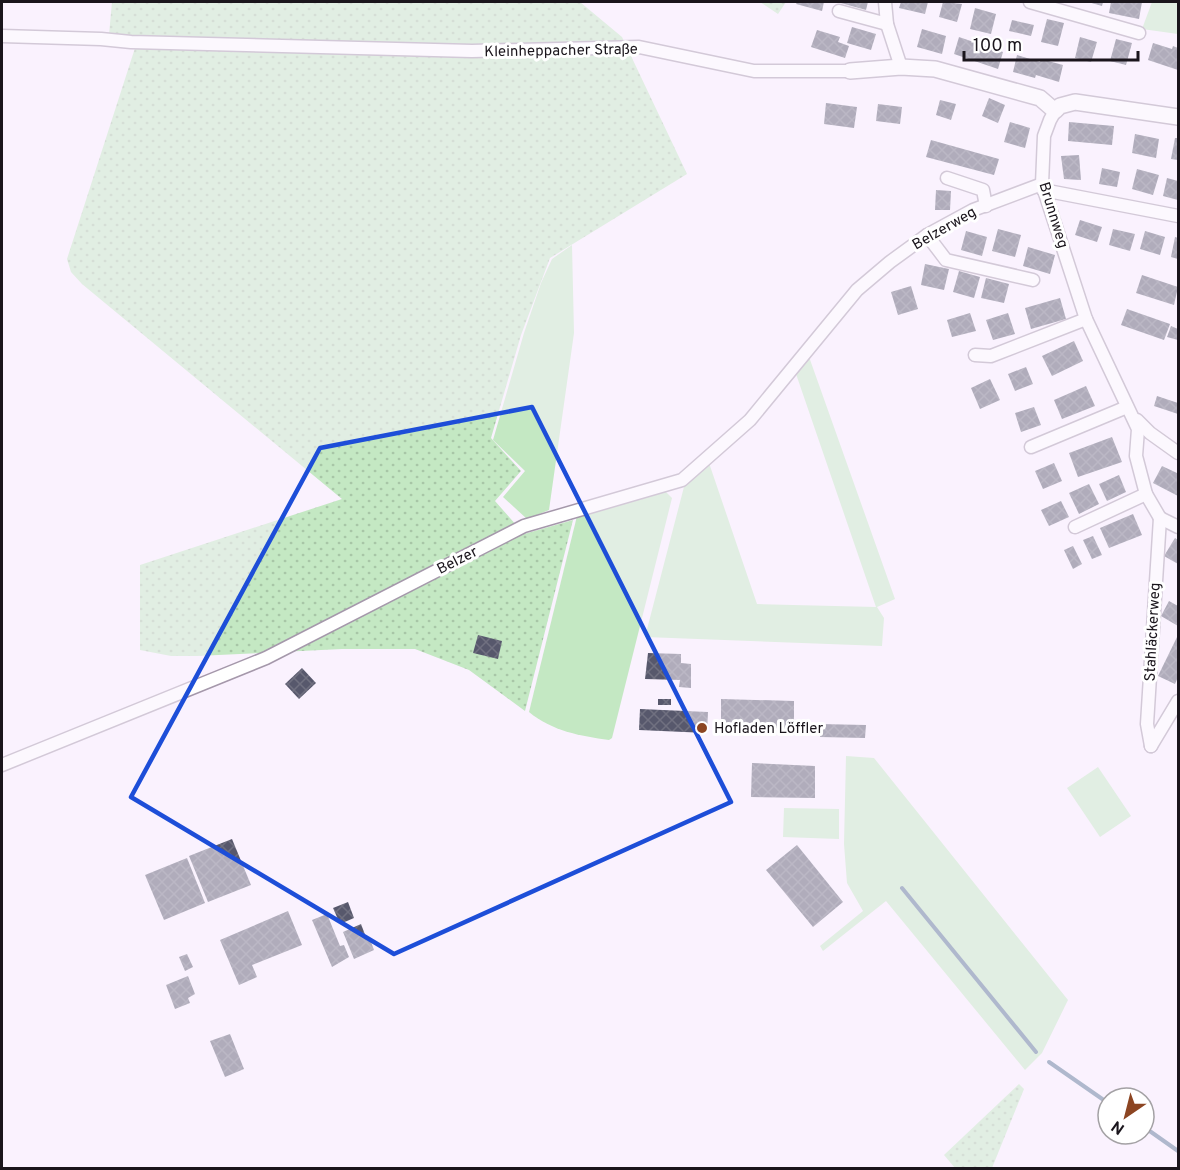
<svg xmlns="http://www.w3.org/2000/svg" width="1180" height="1170" viewBox="0 0 1180 1170" font-family="Overpass,sans-serif">
	<style>
		.grass { fill: #c4e8c3 }
		.garden { fill: url(#garden-dots) }
		.lines { fill: none; stroke-linecap: round; stroke-linejoin: round }
		.stream { stroke: #557293; stroke-width: 4 }
		.building { fill: url(#building-cross-hatch) }
		.minor-casing { stroke: #a598ab; stroke-width: 15 }
		.tertiary-casing { stroke: #a598ab; stroke-width: 18 }
		.minor { stroke: #fff; stroke-width: 12 }
		.tertiary { stroke: #fff; stroke-width: 15 }
		.marked { fill: none; stroke: #1d4ed8; stroke-width: 4.5; stroke-linejoin: round }
		.poi-dot { fill: #8c4522; stroke: #fff; stroke-width: 2 }
		.labels { text-anchor: middle; stroke-width: 6; stroke-linejoin: round; paint-order: stroke }
		.street-label { font-size: 15px; fill: #1a151c; stroke: #fff }
		.poi-label { font-size: 15px; fill: #1a151c; stroke: #fff; text-anchor: start }
	</style>
	<defs>
		<pattern id="garden-dots" width="8" height="8" patternUnits="userSpaceOnUse" patternTransform="scale(1.5)"><rect width="8" height="8" fill="#c4e8c3"/><path d="M2 2h.1M6 6h.1" fill="none" stroke="#a8c6a7" stroke-width="1.8" stroke-linecap="round"/></pattern>
		<pattern id="building-cross-hatch" width="8" height="8" patternUnits="userSpaceOnUse" patternTransform="scale(1.5)"><rect width="8" height="8" fill="#57586c"/><path d="M0 0l8 8M0 8l8-8" fill="none" stroke="#707080"/></pattern>
	</defs>
	<rect width="100%" height="100%" fill="#faf2fe"/>
	<g class="grass">
		<polygon points="1152,2 1178,2 1178,34 1142,29"/>
		<polygon points="572,245 574,333 549,510 527,519 503,497 525,471 493,440 524,333 541,283 552,259"/>
		<polygon points="808,354 895,599 877,607 884,618 882,646 645,637 685,483 709,463 757,604 876,607 795,371"/>
		<path d="M665,491l7,7 -60,240 -3,2c-29,-4 -57,-9 -80,-28l48,-196z"/>
		<polygon points="846,756 874,758 1068,1000 1042,1053 1025,1070 886,901 823,951 820,946 863,911 847,883 844,844"/>
		<polygon points="1098,767 1131,816 1100,837 1067,788"/>
		<polygon points="784,808 839,809 839,839 783,837"/>
	</g>
	<g class="garden">
		<polygon points="112,2 580,2 622,37 687,174 550,258 521,335 491,438 521,471 495,501 524,534 573,520 525,711 469,670 415,649 342,649 197,656 171,656 140,650 140,565 342,499 82,284 71,272 67,259 135,48 109,35"/>
		<polygon points="760,2 786,2 778,14"/>
		<polygon points="1019,1084 1024,1089 992,1168 955,1168 944,1155"/>
	</g>
	<g class="lines">
		<g class="stream">
			<polyline points="902,888 1036,1052"/>
			<polyline points="1049,1062 1108,1103"/>
			<polyline points="1144,1127 1178,1151"/>
		</g>
	</g>
	<g class="building">
		<polygon points="797,2 824,2 822,11 796,4"/>
		<polygon points="837,2 868,2 866,10"/>
		<polygon points="901,2 928,2 925,14 899,8"/>
		<polygon points="943,2 962,4 957,22 939,17"/>
		<polygon points="1088,2 1103,2 1102,6"/>
		<polygon points="1111,2 1142,2 1139,19 1109,13"/>
		<polygon points="975,8 996,14 991,34 970,29"/>
		<polygon points="1047,19 1064,23 1058,46 1041,42"/>
		<polygon points="1012,20 1034,25 1031,36 1009,31"/>
		<polygon points="852,27 876,34 871,50 847,43"/>
		<polygon points="922,29 946,36 942,54 917,47"/>
		<polygon points="817,30 840,37 838,42 849,46 845,58 811,47"/>
		<polygon points="959,37 1003,52 998,69 954,54"/>
		<polygon points="1080,37 1097,42 1091,62 1075,58"/>
		<polygon points="1116,39 1132,43 1126,65 1110,61"/>
		<polygon points="1153,43 1172,49 1173,46 1178,48 1178,70 1148,60"/>
		<polygon points="1017,55 1040,62 1041,59 1063,65 1059,82 1036,75 1035,78 1013,72"/>
		<polygon points="989,98 1005,105 998,123 982,116"/>
		<polygon points="940,100 956,104 951,120 936,115"/>
		<polygon points="826,103 857,107 854,128 824,124"/>
		<polygon points="878,104 902,107 900,124 876,121"/>
		<polygon points="1010,122 1030,128 1025,148 1004,142"/>
		<polygon points="1069,122 1114,126 1112,145 1068,141"/>
		<polygon points="1135,134 1159,139 1156,158 1132,153"/>
		<polygon points="1175,138 1178,138 1178,160 1171,159"/>
		<polygon points="931,140 999,159 994,175 926,157"/>
		<polygon points="1079,155 1081,180 1064,179 1061,156"/>
		<polygon points="1102,168 1120,172 1117,187 1099,184"/>
		<polygon points="1137,169 1159,175 1153,195 1132,189"/>
		<polygon points="1167,178 1178,181 1178,200 1163,196"/>
		<polygon points="936,190 951,191 950,210 935,210"/>
		<polygon points="1080,220 1102,227 1097,242 1075,235"/>
		<polygon points="998,229 1021,235 1015,257 992,251"/>
		<polygon points="1113,229 1135,234 1130,251 1109,245"/>
		<polygon points="966,231 987,237 982,256 961,250"/>
		<polygon points="1145,231 1165,237 1160,255 1140,249"/>
		<polygon points="1175,237 1178,238 1178,259 1171,257"/>
		<polygon points="1028,247 1055,255 1050,274 1023,266"/>
		<polygon points="925,264 949,269 944,290 921,285"/>
		<polygon points="959,271 980,277 974,298 953,292"/>
		<polygon points="1142,275 1178,287 1174,305 1136,293"/>
		<polygon points="986,278 1009,284 1004,303 981,298"/>
		<polygon points="911,286 918,309 898,315 891,292"/>
		<polygon points="1060,298 1066,319 1031,329 1025,308"/>
		<polygon points="1127,309 1170,324 1164,340 1121,325"/>
		<polygon points="970,313 976,331 952,337 947,320"/>
		<polygon points="1008,313 1015,334 993,340 986,320"/>
		<polygon points="1171,326 1178,329 1178,340 1167,337"/>
		<polygon points="1074,341 1083,361 1052,376 1042,356"/>
		<polygon points="1026,367 1033,384 1015,391 1008,374"/>
		<polygon points="990,379 1000,400 980,409 971,388"/>
		<polygon points="1086,386 1095,406 1062,419 1054,400"/>
		<polygon points="1157,396 1178,403 1178,414 1154,406"/>
		<polygon points="1034,407 1041,425 1021,432 1015,413"/>
		<polygon points="1112,437 1122,462 1078,477 1069,453"/>
		<polygon points="1054,463 1062,481 1043,489 1035,471"/>
		<polygon points="1162,466 1177,473 1178,496 1153,483"/>
		<polygon points="1119,475 1126,492 1107,501 1099,484"/>
		<polygon points="1089,484 1099,504 1079,514 1069,493"/>
		<polygon points="1061,501 1069,517 1049,526 1041,510"/>
		<polygon points="1133,514 1142,535 1109,548 1100,528"/>
		<polygon points="1093,536 1102,555 1092,559 1083,540"/>
		<polygon points="1175,538 1178,540 1178,564 1164,556"/>
		<polygon points="1073,546 1082,564 1073,569 1064,550"/>
		<polygon points="1169,601 1178,606 1178,626 1161,616"/>
		<polygon points="478,635 502,641 498,659 473,653"/>
		<polygon points="1178,635 1178,677 1175,684 1158,676"/>
		<polygon points="648,653 681,654 681,663 691,664 691,688 679,687 680,680 645,679"/>
		<polygon points="302,668 316,683 299,699 285,684"/>
		<rect x="658" y="699" width="13" height="6"/>
		<polygon points="721,699 794,701 794,729 721,727"/>
		<polygon points="640,709 708,712 707,733 639,730"/>
		<polygon points="820,724 866,725 865,738 820,737"/>
		<polygon points="752,763 815,766 815,798 751,797"/>
		<polygon points="232,839 251,885 208,902 189,856"/>
		<polygon points="797,845 843,902 813,927 766,870"/>
		<polygon points="187,858 205,903 164,920 145,875"/>
		<polygon points="348,902 354,918 340,924 333,908"/>
		<polygon points="288,911 302,945 252,965 257,977 239,985 220,940"/>
		<polygon points="327,914 340,946 344,945 349,957 332,967 312,920"/>
		<polygon points="361,924 367,940 370,939 374,950 354,959 343,932"/>
		<polygon points="187,954 193,967 185,971 179,957"/>
		<polygon points="188,976 195,994 188,998 190,1003 175,1009 166,985"/>
		<polygon points="230,1034 244,1069 225,1077 210,1041"/>
	</g>
	<g class="lines">
		<defs>
			<g id="minor">
				<polyline points="885,2 887,24 901,67"/>
				<polyline points="1030,2 1139,33"/>
				<polyline points="839,11 887,24"/>
				<polyline points="2,36 101,39 131,42 472,51 639,47 754,71 850,71"/>
				<polyline points="1055,111 1050,120 1044,136 1042,184 1086,319 1138,429 1136,456 1146,494 1160,518"/>
				<polyline points="947,178 983,190 986,206"/>
				<polyline points="1043,190 1178,216"/>
				<polyline points="927,235 946,260 1033,280"/>
				<polyline points="975,355 991,356 1086,319"/>
				<polyline points="1137,420 1150,433 1178,453"/>
				<polyline points="1031,447 1127,407"/>
				<polyline points="1160,518 1178,527"/>
				<polyline points="1075,527 1146,494"/>
				<polyline points="1151,746 1147,724 1160,518"/>
				<polyline points="1151,746 1178,701"/>
				<polyline points="2,765 266,658 524,526 682,480 750,420 857,290 890,262 927,235 973,210 1042,184"/>
			</g>
			<polyline id="tertiary" points="850,71 901,67 935,69 1040,98 1055,111 1060,106 1075,102 1178,117"/>
		</defs>
		<use href="#minor" class="minor-casing"/>
		<use href="#tertiary" class="tertiary-casing"/>
		<use href="#minor" class="minor"/>
		<use href="#tertiary" class="tertiary"/>
	</g>
	<path d="M0 0H1180V1170H0ZM532,407l199,395 -337,152 -263,-157 189,-349z" fill="#faf2fe" fill-opacity=".55" fill-rule="evenodd"/>
	<path class="marked" d="M532,407l199,395 -337,152 -263,-157 189,-349z"/>
	<circle class="poi-dot" cx="702" cy="728" r="6"/>
	<g class="labels">
		<g class="street-label">
			<text transform="translate(561 50) rotate(-1)" y="5">Kleinheppacher Straße</text>
			<text transform="translate(1054 215) rotate(73)" y="5">Brunnweg</text>
			<text transform="translate(944 228) rotate(-30)" y="5">Belzerweg</text>
			<text transform="translate(457 560) rotate(-27)" y="5">Belzer</text>
			<text transform="translate(1152 632) rotate(-87)" y="5">Stahläckerweg</text>
		</g>
		<g class="poi-label">
			<text x="714" y="733">Hofladen Löffler</text>
		</g>
	</g>
	<rect width="1180" height="1170" fill="none" stroke="#1a151c" stroke-width="6"/>
	<g transform="translate(1126 1116) rotate(215)"><circle r="28" fill="#ffffff" stroke="#a3a1a4" stroke-width="1.5"/>
	<path d="M0-4.5L10 22L0 15L-10 22Z" fill="#8c4522"/>
	<text y="-9" font-size="16" font-weight="bold" text-anchor="middle" fill="#1a151c">N</text>
	</g>
	<path d="M964 51v9h174v-9" fill="none" stroke="#1a151c" stroke-width="3"/>
	<text x="973" y="51" font-size="18" fill="#1a151c" stroke="#ffffff" stroke-width="4.5" paint-order="stroke">100 m</text>
</svg>
